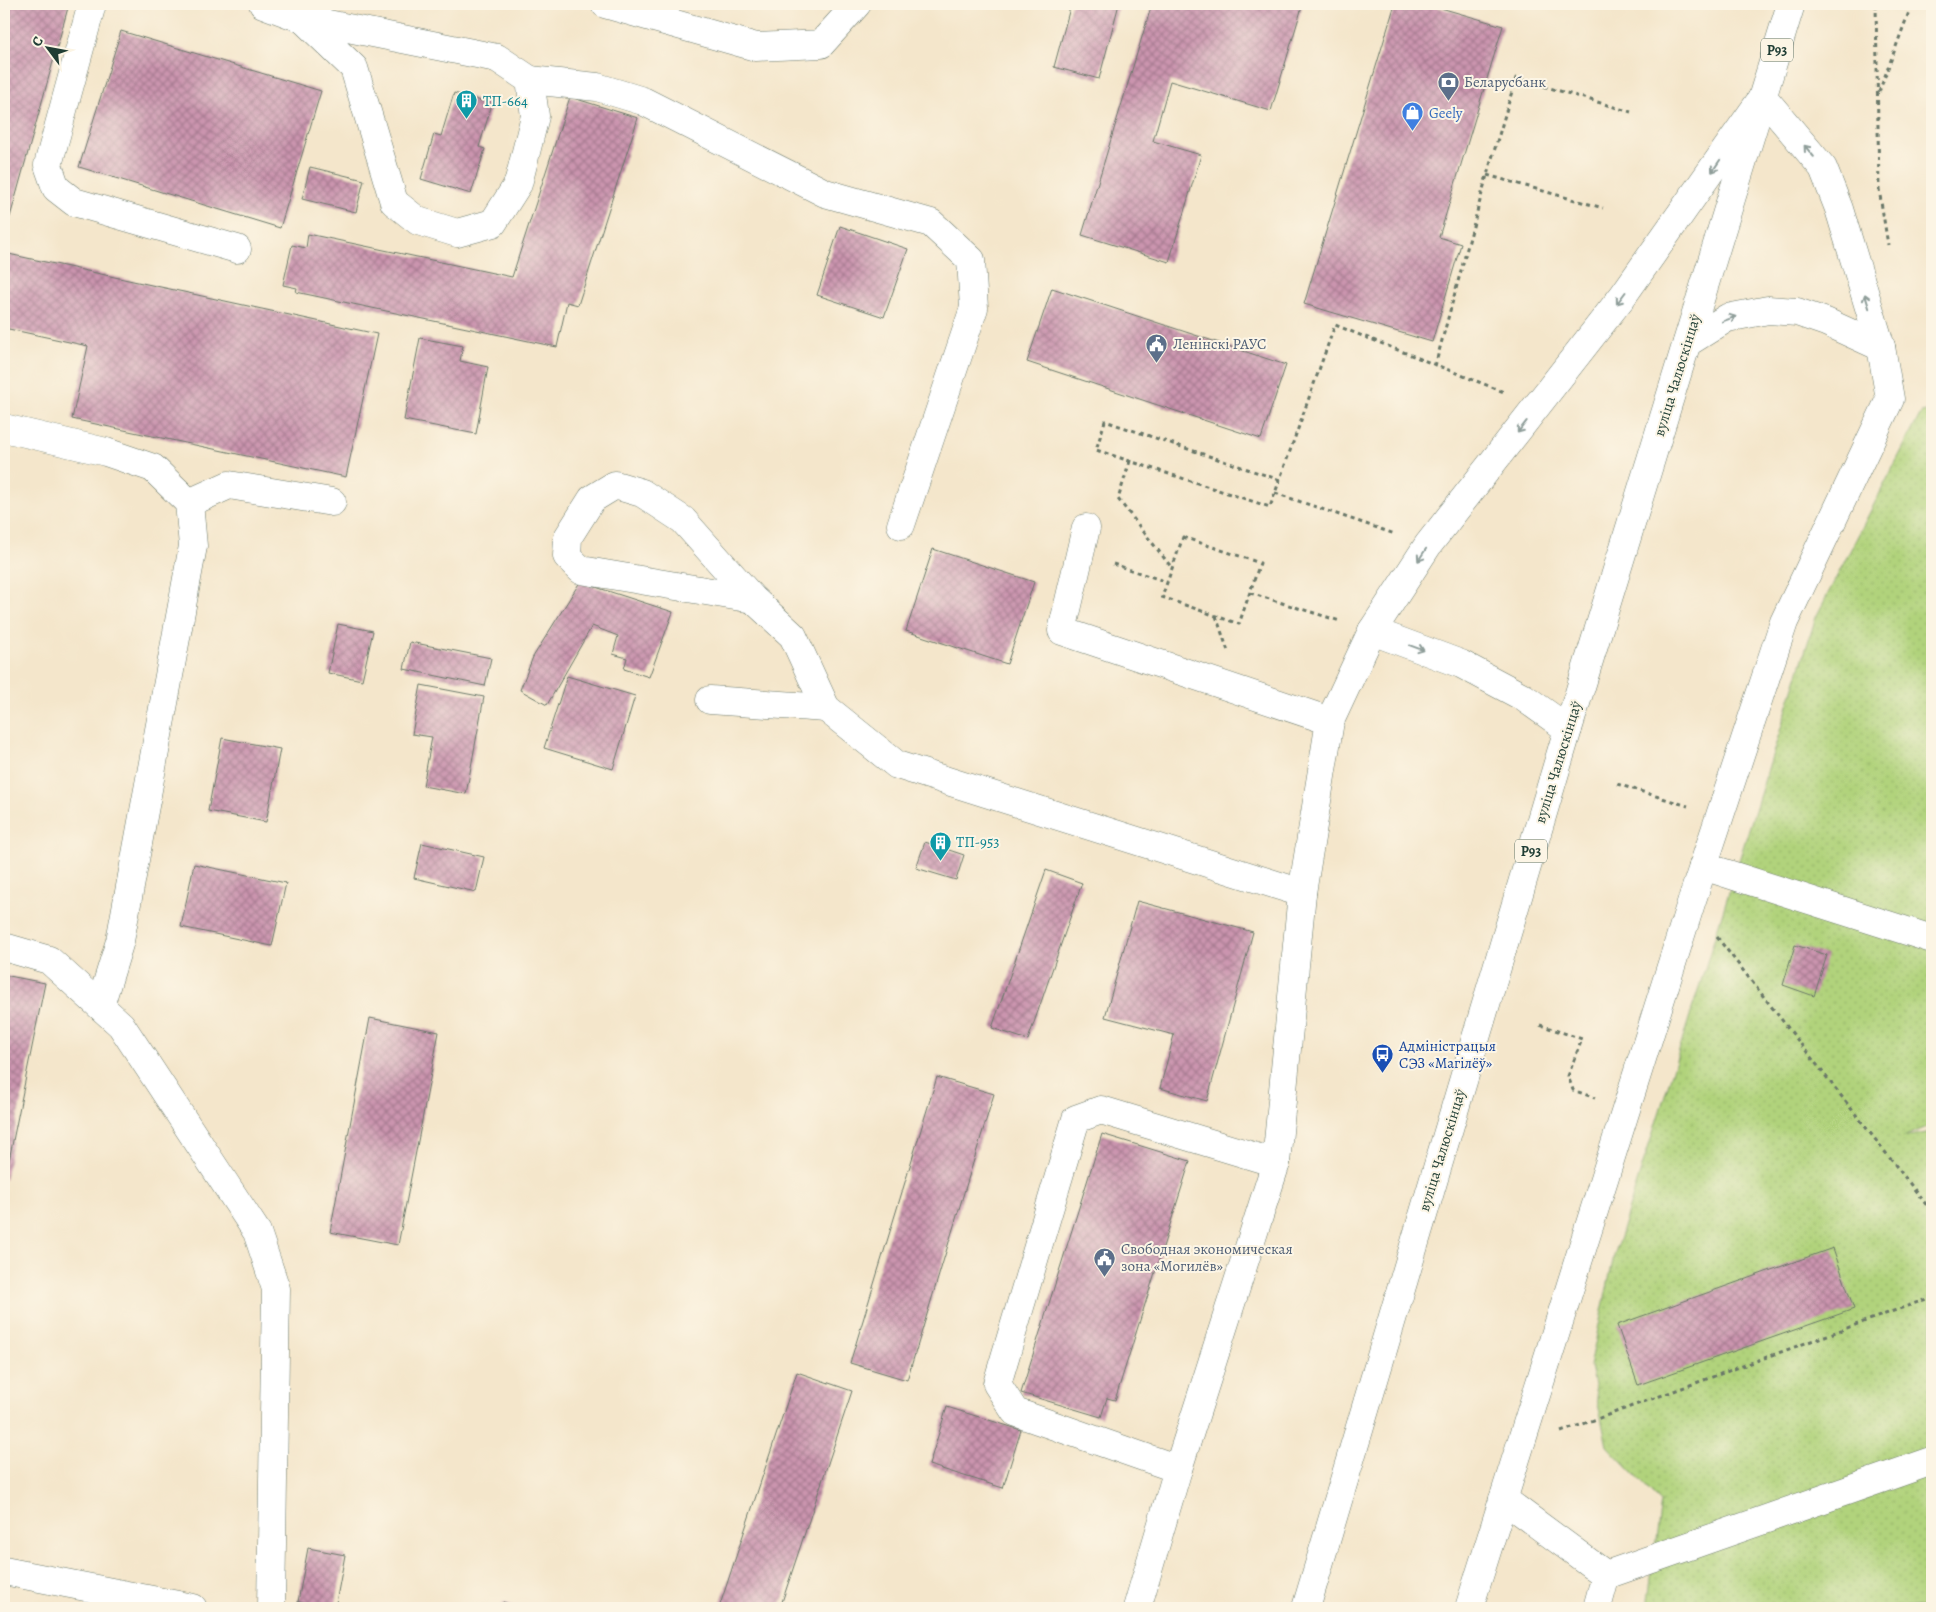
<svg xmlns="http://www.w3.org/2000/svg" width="1936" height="1612" viewBox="0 0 1936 1612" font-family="Alegreya,serif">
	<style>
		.park { fill: url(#park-dots); stroke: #688858 }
		.building { fill: url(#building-cross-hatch) }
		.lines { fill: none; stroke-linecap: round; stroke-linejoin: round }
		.minor-casing { stroke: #6a7869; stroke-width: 29 }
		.major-casing { stroke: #6a7869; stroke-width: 29 }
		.path { stroke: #6a7869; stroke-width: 3; stroke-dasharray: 4 4; stroke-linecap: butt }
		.minor { stroke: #fff; stroke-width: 28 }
		.major { stroke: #fff; stroke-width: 28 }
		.oneway { stroke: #8f9e9a }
		.labels { text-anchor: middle; stroke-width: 4; stroke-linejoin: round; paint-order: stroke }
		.shield { fill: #fcf5e5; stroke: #617469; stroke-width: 1 }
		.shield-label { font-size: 14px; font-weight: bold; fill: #1f3d34 }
		.service-label { font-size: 15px; fill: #4e5e75; stroke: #fcf5e5; text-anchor: start }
		.culture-label { font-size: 15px; fill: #0d838f; stroke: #fcf5e5; text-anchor: start }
		.shop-label { font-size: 15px; fill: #366cbe; stroke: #fcf5e5; text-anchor: start }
		.street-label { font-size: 15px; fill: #1f3d34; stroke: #fcf5e5 }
		.transit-label { font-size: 15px; fill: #164399; stroke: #fcf5e5; text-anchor: start }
	</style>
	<defs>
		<pattern id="park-dots" width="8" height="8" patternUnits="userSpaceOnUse" patternTransform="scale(1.25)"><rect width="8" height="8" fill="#b1d37c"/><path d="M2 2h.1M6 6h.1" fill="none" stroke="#98b66c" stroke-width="1.8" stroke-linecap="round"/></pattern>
		<pattern id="building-cross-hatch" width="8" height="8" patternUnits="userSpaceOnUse" patternTransform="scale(1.25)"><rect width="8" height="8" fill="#cb94af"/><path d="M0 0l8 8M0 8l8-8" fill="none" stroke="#a47a8f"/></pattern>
	</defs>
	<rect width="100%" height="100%" fill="#fcf5e5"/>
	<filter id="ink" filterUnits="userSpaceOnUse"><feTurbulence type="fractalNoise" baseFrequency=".02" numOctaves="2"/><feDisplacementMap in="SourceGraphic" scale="10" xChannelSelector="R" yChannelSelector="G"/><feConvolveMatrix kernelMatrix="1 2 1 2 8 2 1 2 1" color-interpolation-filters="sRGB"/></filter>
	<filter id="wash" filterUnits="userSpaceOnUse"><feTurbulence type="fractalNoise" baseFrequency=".0096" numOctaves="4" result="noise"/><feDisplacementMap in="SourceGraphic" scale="20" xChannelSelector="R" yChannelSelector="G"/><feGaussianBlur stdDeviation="1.12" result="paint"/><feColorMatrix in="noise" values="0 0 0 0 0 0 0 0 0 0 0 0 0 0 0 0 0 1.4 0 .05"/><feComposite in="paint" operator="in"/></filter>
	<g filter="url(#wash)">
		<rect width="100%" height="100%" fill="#f4e6cb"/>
		<polygon class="park" points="1932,411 1932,1125 1903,1137 1932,1132 1932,1608 1647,1608 1661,1502 1607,1446 1590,1366 1614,1256 1816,617 1921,413"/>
		<g id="blocks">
			<g class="building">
				<polygon points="4,4 69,4 10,217 4,215"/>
				<polygon points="1071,4 1119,4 1099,79 1054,67"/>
				<polygon points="1152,4 1293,4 1302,7 1271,111 1170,81 1153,141 1201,155 1169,262 1082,235"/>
				<polygon points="1395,4 1427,4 1503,26 1439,237 1461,244 1432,342 1304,304"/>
				<polygon points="121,31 321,91 280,228 79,167"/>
				<polygon points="454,93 492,104 479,147 485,149 471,194 421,179 434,134 441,136"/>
				<polygon points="570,97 638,118 578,305 567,302 557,347 296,292 297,288 283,285 292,245 306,248 308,234 512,277"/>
				<polygon points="310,167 364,180 356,212 302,199"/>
				<polygon points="840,226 908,249 884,317 817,295"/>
				<polygon points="4,253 377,334 346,477 72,419 88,346 4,328"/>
				<polygon points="1052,288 1286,365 1261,439 1027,362"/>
				<polygon points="420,338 463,346 460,361 488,367 476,434 404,420"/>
				<polygon points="933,549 1034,582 1007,664 906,631"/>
				<polygon points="580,582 673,612 649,677 624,669 627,658 613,654 618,636 592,626 547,705 520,690 533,657"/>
				<polygon points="338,624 373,631 362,680 328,673"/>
				<polygon points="410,642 491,658 485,686 404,669"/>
				<polygon points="567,676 635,696 613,769 544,748"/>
				<polygon points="421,685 484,697 466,794 423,786 432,737 412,734"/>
				<polygon points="222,738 280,749 266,822 208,811"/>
				<polygon points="925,842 964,855 956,880 916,868"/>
				<polygon points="422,843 484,857 476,892 414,878"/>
				<polygon points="194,864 286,883 272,946 181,927"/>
				<polygon points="1046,870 1082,883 1028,1040 992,1028"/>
				<polygon points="1137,901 1253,932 1207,1101 1160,1088 1174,1035 1105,1017"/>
				<polygon points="1795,945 1827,955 1814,996 1783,985"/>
				<polygon points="4,975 45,983 5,1180 4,1180"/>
				<polygon points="370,1018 439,1032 398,1245 330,1232"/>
				<polygon points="937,1077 994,1094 907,1380 850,1363"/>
				<polygon points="1102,1134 1190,1161 1115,1400 1107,1398 1101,1417 1021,1393"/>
				<polygon points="1833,1248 1854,1309 1638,1385 1617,1325"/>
				<polygon points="797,1372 852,1391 780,1608 731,1608 720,1605"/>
				<polygon points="947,1407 1021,1430 1003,1488 929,1465"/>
				<polygon points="308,1548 345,1555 335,1608 298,1602"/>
				<polygon points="503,1602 521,1608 501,1608"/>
			</g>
		</g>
	</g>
	<g filter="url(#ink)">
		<use href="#blocks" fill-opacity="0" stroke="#6a7869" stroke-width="1"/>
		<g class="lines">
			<defs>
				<g id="minor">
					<polyline points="92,4 48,165 56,188 74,202 237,249"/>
					<polyline points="263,4 303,19 497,58 530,80 535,116 518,184 493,223 457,233 418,221 394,202 354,68 303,19"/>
					<polyline points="605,4 756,47 821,44 857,4"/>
					<polyline points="530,80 597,87 643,101 825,193 931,223 971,260 974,308 901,525"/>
					<polyline points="1687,343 1727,318 1768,310 1797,312 1826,322 1881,347"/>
					<polyline points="4,428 106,452 153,468 189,503 193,546 120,941 100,1006"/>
					<polyline points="189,503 229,485 332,502"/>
					<polyline points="1086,528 1062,631 1330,721"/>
					<polyline points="753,599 683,520 642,493 615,485 592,499 568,537 567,556 581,570 753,599 793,636 826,708 897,765 1302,893"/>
					<polyline points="1372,631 1461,664 1523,697 1568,729"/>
					<polyline points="710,700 826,708"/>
					<polyline points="1703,866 1932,939"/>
					<polyline points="4,947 49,960 121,1025 257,1232 276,1289 271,1608"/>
					<polyline points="1178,1469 1015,1412 997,1384 1076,1119 1101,1110 1276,1163"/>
					<polyline points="1503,1499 1606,1575 1932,1461"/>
					<polyline points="4,1571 193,1608"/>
					<polyline points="1137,1608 1178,1469 1276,1163 1302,893 1330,721 1372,631 1428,545 1622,297 1763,97 1823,168 1839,209 1881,347 1890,399 1784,622 1691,903 1469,1608"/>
					<polyline points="1597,1608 1606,1575"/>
				</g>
				<polyline id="major" points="1306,1608 1568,729 1791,4"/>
			</defs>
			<use href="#minor" class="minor-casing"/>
			<use href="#major" class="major-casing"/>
			<g class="path">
				<polyline points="1876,4 1879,189 1888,245"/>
				<polyline points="1879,92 1912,4"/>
				<polyline points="1487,175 1603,208"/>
				<polyline points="1435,366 1487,175 1516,78 1631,112"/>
				<polyline points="1926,396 1932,419"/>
				<polyline points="1130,461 1118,499 1172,568"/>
				<polyline points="1280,480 1105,421 1096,450 1270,507 1335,325 1504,392"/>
				<polyline points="1275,493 1395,534"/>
				<polygon points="1183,537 1260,563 1239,624 1162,597"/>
				<polyline points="1113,564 1167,582"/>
				<polyline points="1250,593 1340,621"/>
				<polyline points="1216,616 1228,651"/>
				<polyline points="1617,784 1688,806"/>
				<polyline points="1717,937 1932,1212"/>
				<polyline points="1540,1025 1582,1039 1568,1076 1573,1090 1595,1098"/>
				<polyline points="1561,1432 1932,1297"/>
			</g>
			<use href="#minor" class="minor"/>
			<use href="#major" class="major"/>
		</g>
		<defs><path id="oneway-shaft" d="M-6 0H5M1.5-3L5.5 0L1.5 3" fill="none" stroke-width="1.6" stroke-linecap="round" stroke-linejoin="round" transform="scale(1.25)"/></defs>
		<g class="oneway">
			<use href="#oneway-shaft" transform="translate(1809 151) rotate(-130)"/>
			<use href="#oneway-shaft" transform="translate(1716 166) rotate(124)"/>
			<use href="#oneway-shaft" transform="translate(1621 298) rotate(127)"/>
			<use href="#oneway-shaft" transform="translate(1867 301) rotate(-107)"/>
			<use href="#oneway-shaft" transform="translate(1729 319) rotate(-20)"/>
			<use href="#oneway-shaft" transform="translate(1522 427) rotate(128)"/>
			<use href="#oneway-shaft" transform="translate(1422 555) rotate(123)"/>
			<use href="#oneway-shaft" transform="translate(1417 648) rotate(20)"/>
		</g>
	</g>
	<defs>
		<symbol id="bank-pin" viewBox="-11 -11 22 30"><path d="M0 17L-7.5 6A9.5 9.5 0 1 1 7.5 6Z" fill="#5c6f8a" stroke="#fcf5e5"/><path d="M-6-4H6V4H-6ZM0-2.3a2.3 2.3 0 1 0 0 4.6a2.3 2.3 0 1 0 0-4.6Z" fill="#fff"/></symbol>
		<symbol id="building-pin" viewBox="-11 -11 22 30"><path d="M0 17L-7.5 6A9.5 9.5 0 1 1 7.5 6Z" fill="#0f9aa8" stroke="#fcf5e5"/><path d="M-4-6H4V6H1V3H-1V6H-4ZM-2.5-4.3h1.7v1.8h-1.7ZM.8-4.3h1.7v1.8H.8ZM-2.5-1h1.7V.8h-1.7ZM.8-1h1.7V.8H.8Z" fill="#fff"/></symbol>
		<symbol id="shop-pin" viewBox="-11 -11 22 30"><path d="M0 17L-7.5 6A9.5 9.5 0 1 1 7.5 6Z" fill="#3f7fe0" stroke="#fcf5e5"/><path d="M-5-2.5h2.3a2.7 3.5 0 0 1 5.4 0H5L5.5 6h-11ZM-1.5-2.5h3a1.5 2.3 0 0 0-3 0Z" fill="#fff"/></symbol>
		<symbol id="civic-pin" viewBox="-11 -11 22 30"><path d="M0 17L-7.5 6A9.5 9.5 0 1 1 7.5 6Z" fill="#5c6f8a" stroke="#fcf5e5"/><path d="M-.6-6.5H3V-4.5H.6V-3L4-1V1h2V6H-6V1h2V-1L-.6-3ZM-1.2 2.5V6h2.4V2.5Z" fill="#fff"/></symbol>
		<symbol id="bus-pin" viewBox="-11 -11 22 30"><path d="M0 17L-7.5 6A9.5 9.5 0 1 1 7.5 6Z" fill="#1a4fb4" stroke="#fcf5e5"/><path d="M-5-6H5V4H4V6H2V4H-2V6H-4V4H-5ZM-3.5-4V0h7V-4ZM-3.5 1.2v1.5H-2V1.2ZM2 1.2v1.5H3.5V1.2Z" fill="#fff"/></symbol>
	</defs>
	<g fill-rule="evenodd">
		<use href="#bank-pin" x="1436" y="70" width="25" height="34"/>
		<use href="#building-pin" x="454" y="88" width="25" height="34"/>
		<use href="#shop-pin" x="1400" y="100" width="25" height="34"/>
		<use href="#civic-pin" x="1144" y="332" width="25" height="34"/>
		<use href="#building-pin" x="928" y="830" width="25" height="34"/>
		<use href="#bus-pin" x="1370" y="1042" width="25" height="34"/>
		<use href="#civic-pin" x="1092" y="1246" width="25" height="34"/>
	</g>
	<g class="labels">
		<g class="shield">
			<rect x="1761" y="38.5" width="32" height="23" rx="4"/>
			<rect x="1515" y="839.5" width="32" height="23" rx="4"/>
		</g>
		<g class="shield-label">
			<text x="1777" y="55">Р93</text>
			<text x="1531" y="856">Р93</text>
		</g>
		<g class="service-label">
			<text x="1464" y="87">Беларусбанк</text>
			<text x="1173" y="349">Ленінскі РАУС</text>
			<text x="1121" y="1254">Свободная экономическая<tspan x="1121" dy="17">зона «Могилёв»</tspan></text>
		</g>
		<g class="culture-label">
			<text x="483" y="106">ТП-664</text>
			<text x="956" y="847">ТП-953</text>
		</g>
		<g class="shop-label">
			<text x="1429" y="118">Geely</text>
		</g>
		<g class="street-label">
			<text transform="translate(1677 375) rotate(-73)" y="5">вуліца Чалюскінцаў</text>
			<text transform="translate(1558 762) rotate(-73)" y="5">вуліца Чалюскінцаў</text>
			<text transform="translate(1442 1150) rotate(-73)" y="5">вуліца Чалюскінцаў</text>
		</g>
		<g class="transit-label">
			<text x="1399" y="1051">Адміністрацыя<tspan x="1399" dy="17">СЭЗ «Магілёў»</tspan></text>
		</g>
	</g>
	<rect width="1936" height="1612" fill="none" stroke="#fcf5e5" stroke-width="20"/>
	<g transform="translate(48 48) rotate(302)" stroke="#fcf5e5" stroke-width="4" paint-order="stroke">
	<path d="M0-4L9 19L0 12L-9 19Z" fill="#1f3d34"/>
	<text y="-8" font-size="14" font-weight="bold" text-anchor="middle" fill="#1f3d34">С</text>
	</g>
</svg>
